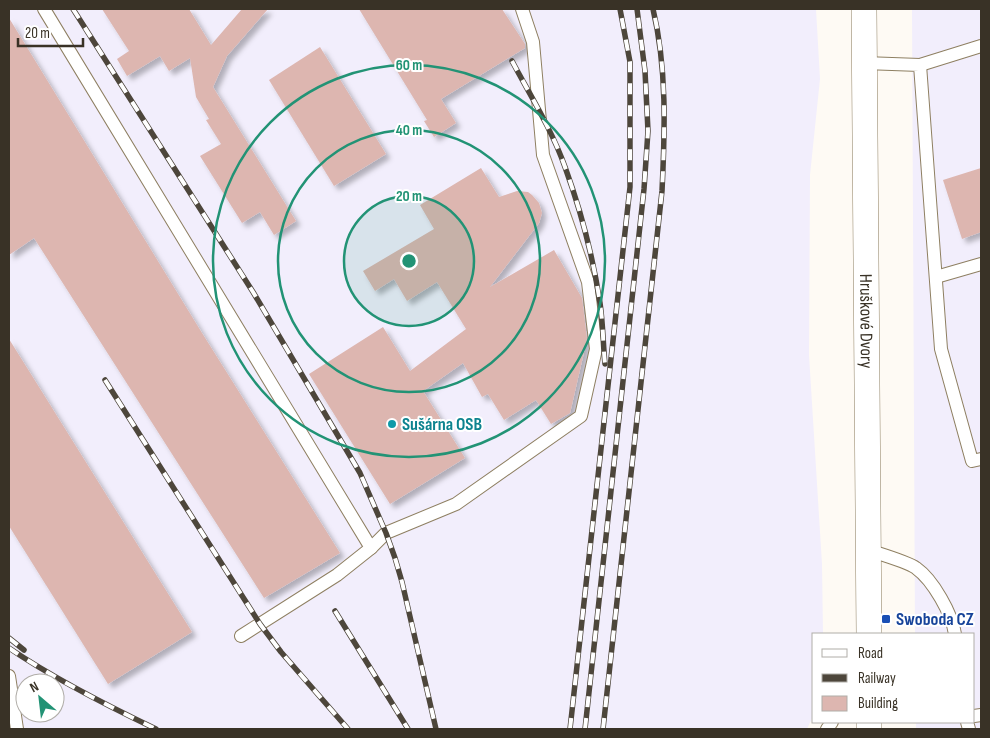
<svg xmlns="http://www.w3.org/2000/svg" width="990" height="738" viewBox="0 0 990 738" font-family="'Sofia Sans Condensed',sans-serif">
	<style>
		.industrial { fill: #f2eefc; fill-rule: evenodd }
		.building { fill: #ddb6b0; filter: url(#shadow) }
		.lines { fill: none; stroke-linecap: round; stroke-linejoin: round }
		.service-casing { stroke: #8e7f61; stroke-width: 14 }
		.minor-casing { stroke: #8e7f61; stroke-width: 26 }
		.service { stroke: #fff; stroke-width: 12 }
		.minor { stroke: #fff; stroke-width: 25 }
		.rail-casing { stroke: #4d463b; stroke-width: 5.5 }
		.rail { stroke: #fff; stroke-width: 4; stroke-dasharray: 11; stroke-linecap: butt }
		.ring { fill: none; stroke: #229375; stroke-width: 2.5 }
		.culture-dot { fill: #0f9aa8; stroke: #fff; stroke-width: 2 }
		.transit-dot { fill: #1a4fb4; stroke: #fff; stroke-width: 2 }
		.labels { text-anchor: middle; stroke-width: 4; stroke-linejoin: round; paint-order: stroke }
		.street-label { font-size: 18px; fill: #393226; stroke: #fff }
		.culture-label { font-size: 18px; font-weight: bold; fill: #0d838f; stroke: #fff; text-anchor: start }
		.transit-label { font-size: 18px; font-weight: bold; fill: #164399; stroke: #fff; text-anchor: start }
		.centre { fill: #229375; stroke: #fff; stroke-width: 2.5 }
		.ring-label { font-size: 15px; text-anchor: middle; font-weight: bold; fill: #229375; stroke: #fff; stroke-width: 4; stroke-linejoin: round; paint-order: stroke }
	</style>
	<defs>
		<filter id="shadow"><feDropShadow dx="4.5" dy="4.5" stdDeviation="2.5" flood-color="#0004"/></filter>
	</defs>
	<rect width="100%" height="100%" fill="#fefaf4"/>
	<g class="industrial">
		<path d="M9,9h807l4,70 -10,96 -1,180 13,209 1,70h-9v80l-7,15h-798zM25,683h30v30h-30z"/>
		<polygon points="912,9 981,9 981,729 916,729 916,722 974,722 974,634 915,634"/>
	</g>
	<g class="building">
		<polygon points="102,9 189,9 211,45 242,9 268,9 227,56 213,87 296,221 274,235 260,212 242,223 200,156 221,144 206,120 209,119 196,97 190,58 169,71 160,56 127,76 117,59 129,51"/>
		<polygon points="359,9 502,9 525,44 525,48 441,99 456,123 434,137 424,121 427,120"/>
		<polygon points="9,18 202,333 340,553 264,598 34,238 9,255"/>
		<polygon points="320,47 386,154 334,186 269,80"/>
		<polygon points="481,168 499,197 517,191 528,192 532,195 539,203 542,213 539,223 490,287 554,250 582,298 587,339 570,413 551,424 536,400 504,420 488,394 482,397 463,363 423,391 465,458 390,504 309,374 383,327 410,371 466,329 437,282 407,301 394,279 375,291 363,271 434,229 420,205"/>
		<polygon points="981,168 981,232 962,239 943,180"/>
		<polygon points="9,339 192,632 108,684 9,526"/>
	</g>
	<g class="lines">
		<defs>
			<g id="service">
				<polyline points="44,9 371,548 337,575 241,636"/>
				<polyline points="864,63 920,65 941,349 972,461 981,459"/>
				<polyline points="920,65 981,46"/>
				<polyline points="936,277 981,264"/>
				<polyline points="371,548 386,533 456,504 581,416 596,349 588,282 543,155 533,42 522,9"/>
				<path d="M868,550c12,4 40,12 48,18 17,12 36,46 39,66"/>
				<polyline points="9,676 17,729"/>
				<polyline points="974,716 981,715"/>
				<polyline points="967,722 969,729"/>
				<polyline points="827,729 832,722"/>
			</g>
			<g id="minor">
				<path id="s1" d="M864,9l5,625"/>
				<polyline points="869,729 869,722"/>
			</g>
		</defs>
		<use href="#service" class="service-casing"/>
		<use href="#minor" class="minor-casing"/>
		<use href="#service" class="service"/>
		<use href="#minor" class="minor"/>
		<defs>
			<g id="rail">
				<polyline points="73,9 253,292 360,473 386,533 395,558 402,582 436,729"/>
				<path d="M512,61c18,34 40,69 53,106 16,44 28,90 35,136 3,20 3,41 5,61"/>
				<polyline points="105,380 260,624 281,652 348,729"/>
				<polyline points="335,611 408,729"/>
				<polyline points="9,638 24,650"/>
				<path d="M9,648c44,30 99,58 147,81"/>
				<polyline points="570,729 630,187 630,62 620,9"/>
				<polyline points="585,729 644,189 648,131 645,71 637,9"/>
				<path d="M603,729l59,-538c3,-61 5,-123 -9,-182"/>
			</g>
		</defs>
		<use href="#rail" class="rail-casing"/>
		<use href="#rail" class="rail"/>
	</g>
	<circle cx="409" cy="261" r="65" fill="#229375" fill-opacity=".12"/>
	<g class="ring">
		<circle cx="409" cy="261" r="65"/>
		<circle cx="409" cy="261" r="131"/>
		<circle cx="409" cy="261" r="196"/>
	</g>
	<circle class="culture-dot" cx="392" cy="424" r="5"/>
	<rect class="transit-dot" x="881" y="614" width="10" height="10" rx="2.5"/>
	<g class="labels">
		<g class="street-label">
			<text dy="6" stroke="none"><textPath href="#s1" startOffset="312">Hruškové Dvory</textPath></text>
		</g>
		<g class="culture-label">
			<text x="402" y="430">Sušárna OSB</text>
		</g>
		<g class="transit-label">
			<text x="896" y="625">Swoboda CZ</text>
		</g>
	</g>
	<circle cx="409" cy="261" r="8" class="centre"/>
	<g class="ring-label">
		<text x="409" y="70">60 m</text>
		<text x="409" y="135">40 m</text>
		<text x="409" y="201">20 m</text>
	</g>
	<rect width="990" height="738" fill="none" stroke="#393226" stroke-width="20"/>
	<rect x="812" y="633" width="162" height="90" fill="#ffffff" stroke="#b0ada8"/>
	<rect x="822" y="649" width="25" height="8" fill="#ffffff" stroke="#b0ada8"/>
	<text x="858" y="658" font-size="15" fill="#393226">Road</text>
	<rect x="822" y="674" width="25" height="8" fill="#4d463b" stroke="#b0ada8"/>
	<text x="858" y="683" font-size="15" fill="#393226">Railway</text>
	<rect x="822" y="696" width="25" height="15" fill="#ddb6b0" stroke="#b0ada8"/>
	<text x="858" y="708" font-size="15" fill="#393226">Building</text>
	<g transform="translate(40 698) rotate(332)"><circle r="24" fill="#ffffff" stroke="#b0ada8"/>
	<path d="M0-4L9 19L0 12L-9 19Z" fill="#229375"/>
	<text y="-8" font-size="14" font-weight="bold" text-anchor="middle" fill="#393226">N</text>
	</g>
	<path d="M18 38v8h65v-8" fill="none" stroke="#393226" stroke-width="2.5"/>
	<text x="25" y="38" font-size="15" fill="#393226" stroke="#ffffff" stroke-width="4" paint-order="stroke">20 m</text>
</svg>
